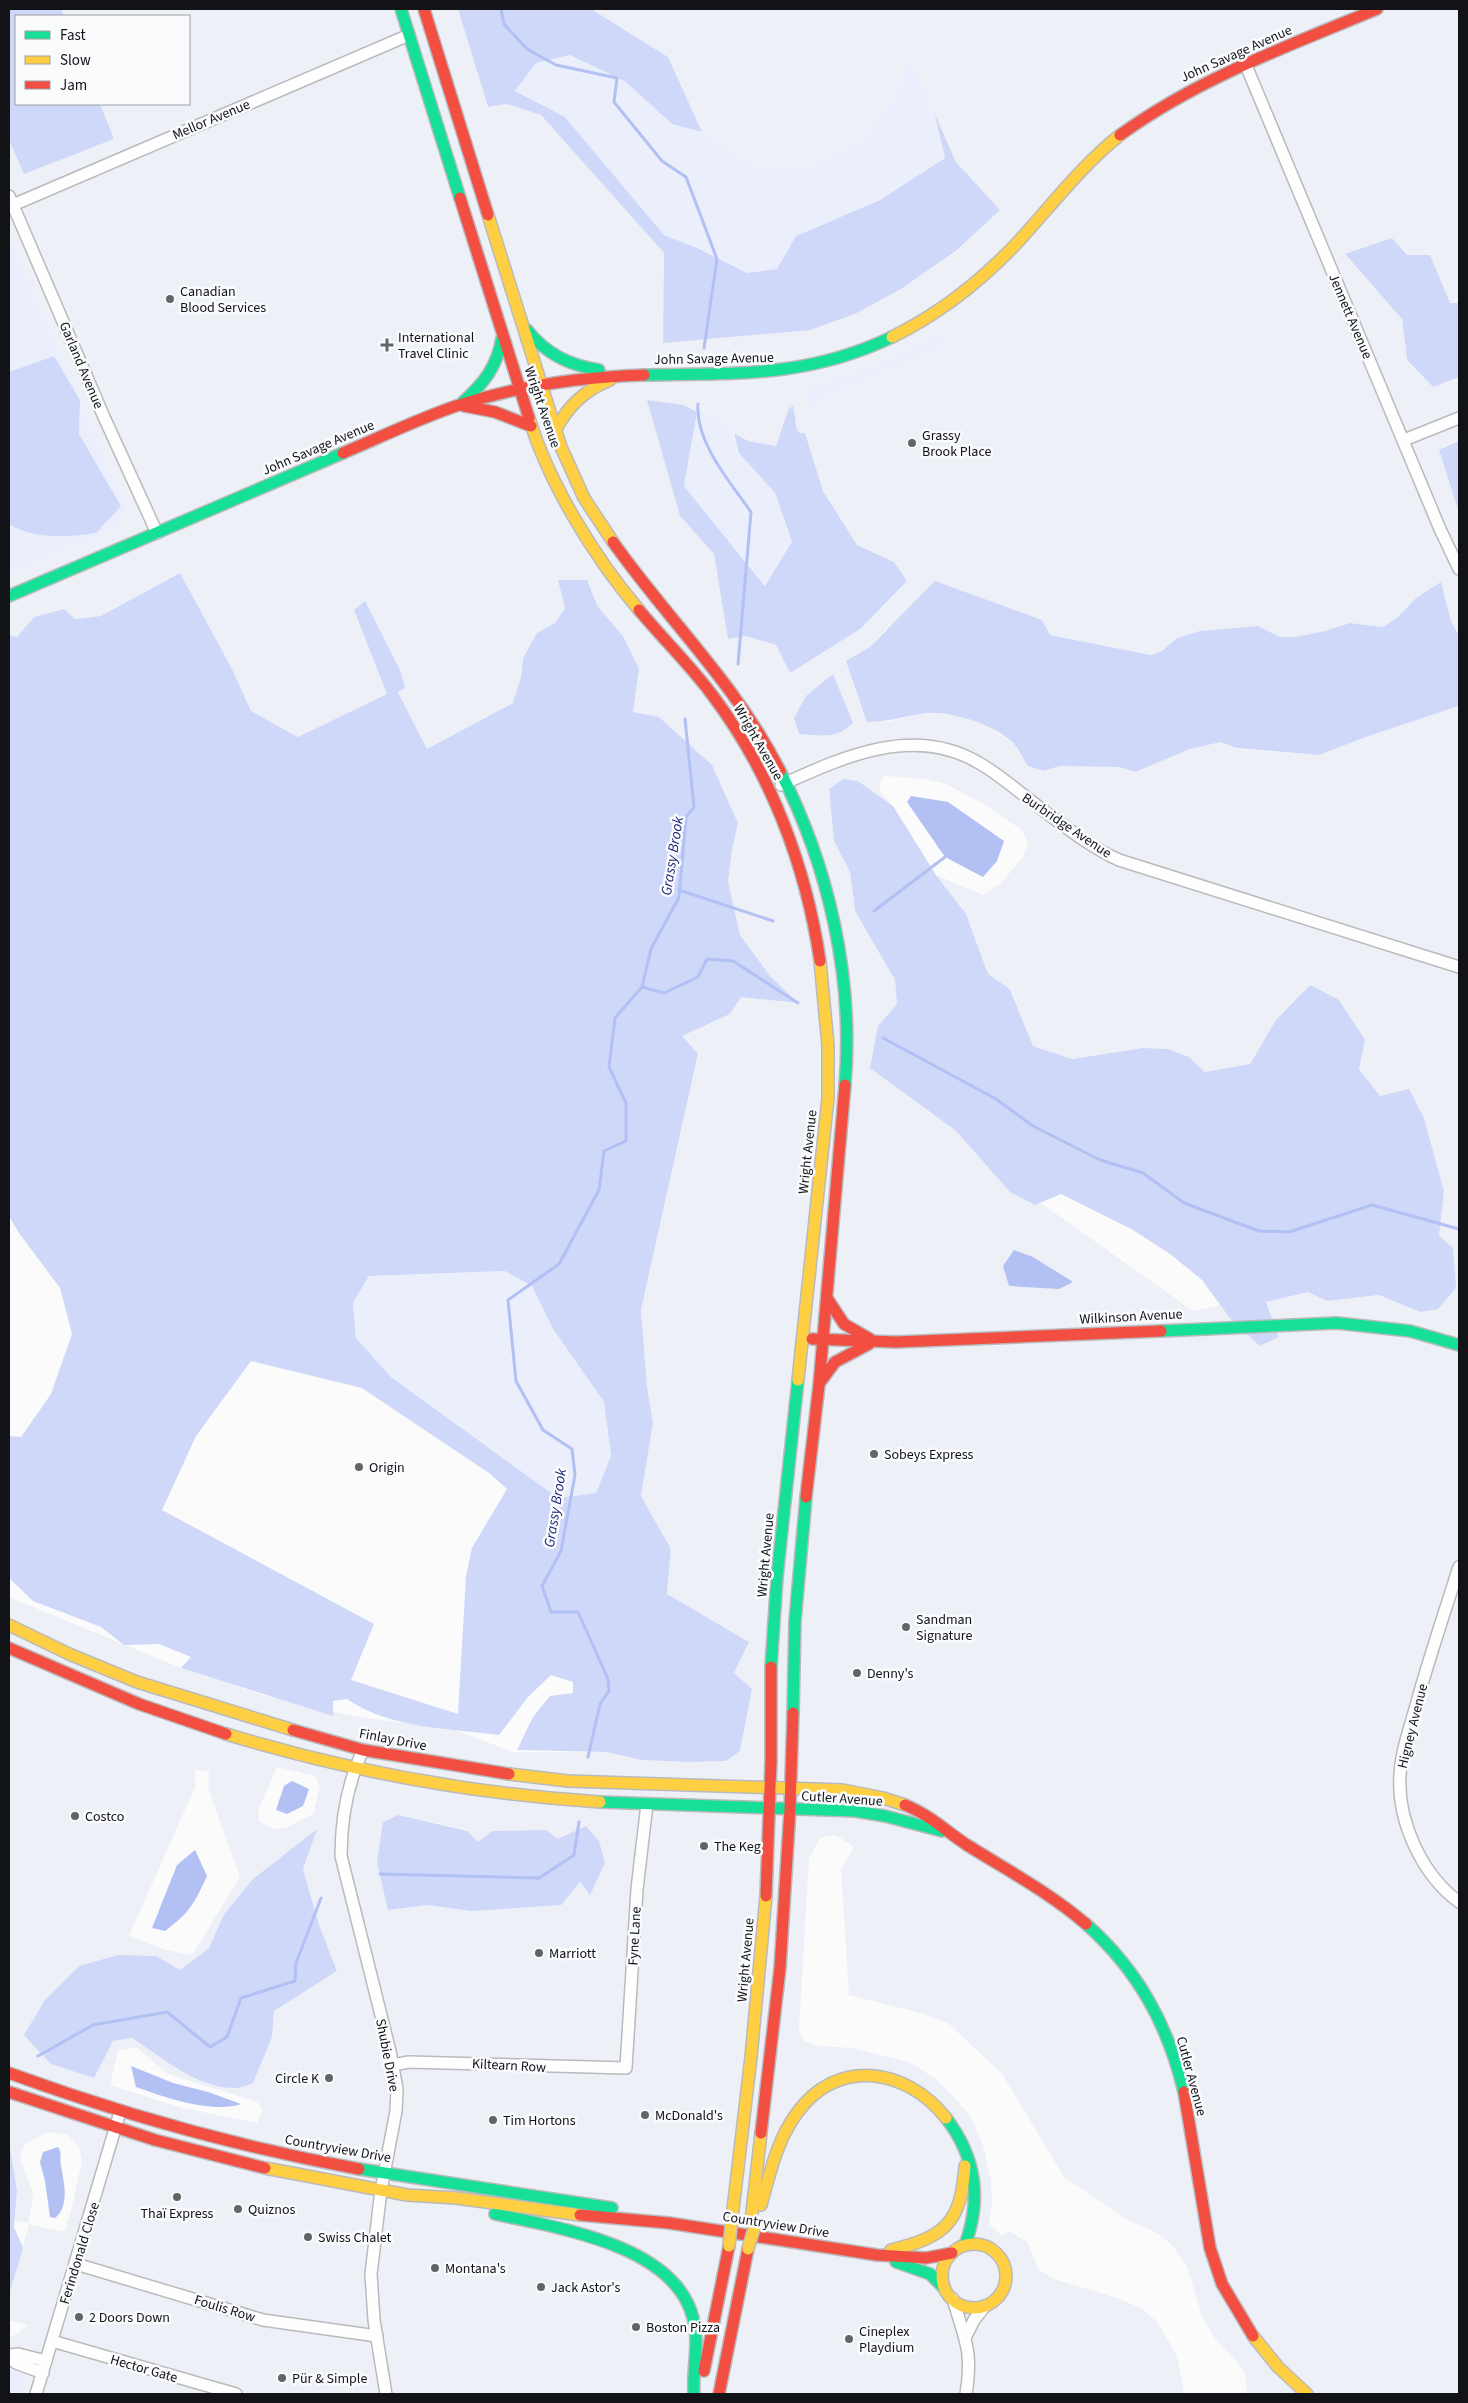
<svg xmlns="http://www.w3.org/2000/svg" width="1468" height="2403" viewBox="0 0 1468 2403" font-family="'Source Sans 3',sans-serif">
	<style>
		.built { fill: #eef0f8; fill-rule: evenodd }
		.green { fill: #ebeffc }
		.forest { fill: #cfd8f9; fill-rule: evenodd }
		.water { fill: #b2c0f3 }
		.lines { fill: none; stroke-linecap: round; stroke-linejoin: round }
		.stream { stroke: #b2c0f3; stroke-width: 3 }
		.street-casing { stroke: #bababc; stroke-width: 14 }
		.fast-casing { stroke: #bababc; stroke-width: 14 }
		.slow-casing { stroke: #bababc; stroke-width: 14 }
		.jam-casing { stroke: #bababc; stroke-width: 14 }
		.street { stroke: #fefeff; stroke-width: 11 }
		.fast { stroke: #16e098; stroke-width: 11 }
		.slow { stroke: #ffcf43; stroke-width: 11 }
		.jam { stroke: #f24e42; stroke-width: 11 }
		.slow-bridge-casing { stroke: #bababc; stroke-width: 14; stroke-linecap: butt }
		.slow-bridge { stroke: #ffcf43; stroke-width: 11 }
		.poi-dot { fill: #636466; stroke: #fafbfd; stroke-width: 2 }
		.labels { text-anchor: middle; stroke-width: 5; stroke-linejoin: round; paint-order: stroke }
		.street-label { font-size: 14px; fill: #111316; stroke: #fafbfd }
		.poi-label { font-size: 14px; fill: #111316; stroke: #fafbfd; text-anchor: start }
		.water-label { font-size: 15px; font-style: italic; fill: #1d2577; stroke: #fafbfd }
	</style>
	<rect width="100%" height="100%" fill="#fbfbfc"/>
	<path class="built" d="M61,9h397l30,98 19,-3 34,11 123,138 -1,89 146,-12 46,-16 46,-25 55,-37 44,-42 -44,-48 -47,-105 -15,39 -29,41 -60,33 -48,-3 -55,-35 -34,-75 -77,-48h868v294l-9,1 -20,-49h-23l-15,-17 -47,17 57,64 5,42 26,26 26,-10v64l-20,9 20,63v123l-8,-15 -10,-38 -25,15 -19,20 -14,9 -33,-4 -25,8 -30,6h-15l-22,-11 -58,5 -23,7 -15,13 -11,4 -101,-20 -164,-6 -16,18 -24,15 41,60 35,-9 34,2 31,11 26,17 15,23 15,5 17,-5 59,1 16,5 55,-23 31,-7 15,7 83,6 44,-17 96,-32v1688h-213l1,-9 -3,-13 -9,-13 -21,-22 -11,-18 -16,-52 -15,-22 -15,-12 -31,-14 -62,-42 -62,-103 -54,-51 -31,-11 -68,-17 -8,-126 13,-22 -18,-12 -16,3 -11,21 -10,170 5,12 15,5 33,2 57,14 27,17 21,21 14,18 12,27 8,35 1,23 -3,21 13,12 8,-5 18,12 10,26 16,10 66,20 23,10 15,14 18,31 7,31v9h-1161l6,-22 -19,-7v-26l19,-14 -19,-5v-25l20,-71 34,8 2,-2 6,-19 11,-50 -3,-14 -11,-12 -21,-3 -23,13 -3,8v9l12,30 -1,11 -4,20 -13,-2 2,-30 -8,-50v-544l172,71 85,28 92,21 92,11 63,24h93l36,8 84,1 14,-10 12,-62 -18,-16 15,-31 -82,-48 4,-45 -30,-53 12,-73 -6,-36 -6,-77 57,-255 -16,-19 48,-22 11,-17 56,6 -27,-27 -30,-41 -12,-54 4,-31 6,-27 -26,-57 -53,-49 -26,-5 6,-43 -16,-33 -25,-29 -11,-27 -12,1 -10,27 -10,15 -18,10 -14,25 -2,19 -8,26 -86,46 -29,-58 2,-21 -46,-60 33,84 -89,43 -47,-26 -18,-40 -109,-66 -23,11 -26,3 -11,-10 -30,8 -17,20 -8,-2v-60l102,-44 12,-31 -114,-263v-97l15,33 90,-34 -14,-35h89v-88h-125zM684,405l13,7 2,-5 32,18 3,8 14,8 28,5 13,-35 8,12v7l3,3h5l18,58 34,54 37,17 -104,111 -14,-28 -30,-9 -18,3 -14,-85 -34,-38 -10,-39zM885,776l40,3 21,5 38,20 39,27 5,14 -5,12 -22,26 -18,12 -47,-20 30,39 22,61 23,14 22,57 38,13 72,-11 25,1 21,8 16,15 45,-8 26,-44 89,20 -6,29 21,27 44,22 20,73 -5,45 -19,76 -41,-17 -52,6 -19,-9 -42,10 13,35 -47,-16 -12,-16 -27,6 -152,-108 -6,2 -53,-44 -26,-30 -46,-33 -32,-72 19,-22 -2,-25 -40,-68 -5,-39 -16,-31 -5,-52 14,-10 15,2 34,24 -11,-13 -2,-8zM277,1767l38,9 5,11 -7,27 -25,13 -14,2 -15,-8 -1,-11zM195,1769l14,3 -1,16 32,89 -48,78 -26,-5 -37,-14 66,-149zM398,1815l70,15 10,13 80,-4 31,55 -9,-12 -109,29 -43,-6 -40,5zM316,1830l-13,39 16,56 18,46 -63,40 -2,26 -123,12 -17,-11 -19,3 43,-85 24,14 29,-22 15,-34 29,-35zM136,2047l32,27 89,28 6,8 -6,13 -75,-15 -72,-23 8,-34z"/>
	<g class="green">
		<polygon points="570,55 626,82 672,124 702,132 757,167 805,170 865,137 894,96 909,57 934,112 945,158 880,200 796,236 777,269 747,273 697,248 664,235 565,117 515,91 536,63"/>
		<path d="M9,237l114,263c3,14 -1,23 -12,31l-102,44z"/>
		<polygon points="940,334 950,343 819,398 817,409 811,410 805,390 878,365"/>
		<polygon points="698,407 731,425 739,453 775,493 792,543 766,586 684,486"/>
		<polygon points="505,1271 532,1286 553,1329 604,1402 611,1456 596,1493 558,1498 391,1377 356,1338 353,1303 369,1276"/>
		<polygon points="9,2365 28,2372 22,2394 9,2394"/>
	</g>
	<g class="forest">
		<polygon points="9,9 61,9 64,16 16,16 16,104 100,104 114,139 24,174 9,140"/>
		<polygon points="458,9 591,9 668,57 702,132 672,124 626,82 570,55 536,63 515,91 565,117 664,235 697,248 747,273 777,269 796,236 880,200 945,158 934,112 956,162 1000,210 956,251 901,289 855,314 810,330 663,343 664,253 541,115 507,104 488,107"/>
		<polygon points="1392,238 1407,255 1430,255 1450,303 1459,303 1459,377 1433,387 1407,360 1402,319 1345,254"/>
		<path d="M54,356l26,44 -1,34 42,72 -25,27c-28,4 -62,7 -87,-9v-152z"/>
		<polygon points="647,400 684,405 697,412 684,486 765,586 792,542 775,493 739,453 734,433 748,441 776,446 791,402 789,409 793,406 797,430 800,433 805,433 823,491 857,545 894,562 907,581 860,629 790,673 776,645 746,636 728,639 714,554 680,516"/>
		<polygon points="1459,441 1459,513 1439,450"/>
		<path d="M180,573l53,98 18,40 47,26 89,-43 -33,-84 11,-9 35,69 5,18 -7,4 29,57 86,-46 8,-26 2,-19 14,-25 18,-10 10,-15 -7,-28h29l11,27 25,29 16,33 -6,43 26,5 53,48 26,58 -6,27 -4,31 12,54 30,41 28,27 -57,-6 -11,17 -48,22 16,18 -57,256 6,77 6,36 -12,73 30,53 -4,45 82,48 -15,31 18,16 -12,62 -14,10 -36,1 -48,-2 -36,-8 -89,-2 16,-33 17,-21 23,-3v-11l-22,-7 -23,22 -29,38c-50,-7 -109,-6 -152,-36l-14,2v15l-152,-48 10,-11 -32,-13 -35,1 -23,-18 -68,-26 -24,-23v-142l12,1 30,-43 21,-60 -12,-46 -41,-55 -10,-17v-581l8,2 17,-20 30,-8 11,10 26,-3zM505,1271l27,15 21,43 51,73 7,54 -15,37 -38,5 -167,-121 -35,-39 -3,-35 16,-27zM251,1361l111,27 127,85 18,16 -35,59 -6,28 -8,138 -107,-34 23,-56 -212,-114 34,-74z"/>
		<path d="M935,581l107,39 8,15 101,20 11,-4 15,-13 23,-7 58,-5 22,11h15l30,-6 25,-8 33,4 14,-9 19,-20 25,-16 10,39 8,15v70l-96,32 -44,17 -83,-7 -15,-6 -31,7 -55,23 -16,-5 -59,-1 -17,5 -15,-5c-5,-7 -9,-17 -15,-23 -19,-19 -66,-34 -93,-29 -18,3 -34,8 -53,8l-21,-61 24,-14z"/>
		<path d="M833,674l20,49c-18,17 -30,12 -54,11l-5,-16 12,-22z"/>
		<polygon points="843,779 858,781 893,806 936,875 966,914 988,974 1010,989 1033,1046 1072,1059 1143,1048 1168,1049 1189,1057 1205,1072 1250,1064 1276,1020 1310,985 1339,1000 1365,1040 1359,1069 1380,1096 1409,1089 1424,1118 1444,1191 1439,1236 1453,1248 1456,1288 1438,1309 1420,1312 1379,1295 1327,1301 1308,1292 1266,1302 1279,1337 1260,1346 1232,1321 1202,1280 1170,1254 1133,1230 1061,1194 1035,1205 1010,1192 956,1131 870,1068 878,1026 897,1004 895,980 855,911 850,872 834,841 829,789"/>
		<polygon points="398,1815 468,1831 478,1842 492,1831 546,1830 558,1839 586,1826 599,1841 605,1863 590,1895 580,1882 561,1905 471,1911 428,1905 388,1910 377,1862 383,1822"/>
		<path d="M317,1829l-14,40 16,56 18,46 -63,40 -2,26 -19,46c-5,2 -12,5 -18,5 -39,0 -73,-31 -103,-50l-19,3 -19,37 -43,-14 -27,-29 21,-35 34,-34 39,-11 38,1 24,14 29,-22 15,-34 29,-35z"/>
		<polygon points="9,2141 17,2191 14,2227 23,2248 9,2295"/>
	</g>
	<g class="water">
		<polygon points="911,796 948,802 1004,841 997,861 983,877 945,857 907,802"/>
		<polygon points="1014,1250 1033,1257 1073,1282 1059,1289 1009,1286 1003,1266"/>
		<polygon points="292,1781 309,1789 303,1806 287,1814 276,1810 284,1786"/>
		<path d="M195,1850l12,26c-13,28 -17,36 -42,55l-13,-3 25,-63z"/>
		<path d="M131,2066l42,17 35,9 33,12c-29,10 -77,-7 -105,-17z"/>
		<path d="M58,2147c5,7 1,12 3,19 3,17 9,40 -6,52l-5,-1 -5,-36 -5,-19 3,-10z"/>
	</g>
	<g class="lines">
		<g class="stream">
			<polyline points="501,9 504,24 527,49 556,65 617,78 614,102 662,161 686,177 717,259 704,348"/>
			<path d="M698,404c-3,38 32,78 53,108l-13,152"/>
			<polyline points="679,890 773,921"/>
			<polyline points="874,911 945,857"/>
			<polyline points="642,987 664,993 698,977 707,959 733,961 798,1003"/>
			<polyline points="883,1038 996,1099 1033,1126 1100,1160 1143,1173 1184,1203 1259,1231 1289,1232 1372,1205 1459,1229"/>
			<polyline points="588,1757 600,1704 609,1691 608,1679 578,1612 551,1612 542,1586 561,1551 575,1475 572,1449 543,1430 516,1381 508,1300 559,1264 599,1190 604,1151 626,1141 626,1103 609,1067 615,1018 642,987 651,949 679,897 686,817 694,807 685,719"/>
			<polyline points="380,1874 539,1878 574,1855 579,1822"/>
			<polyline points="38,2056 93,2025 167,2012 210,2047 227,2037 241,1998 295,1981 296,1963 321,1898"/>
		</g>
		<defs>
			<g id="street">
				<polyline points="1245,63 1440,529 1459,569"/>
				<polyline points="9,196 104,417 157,533"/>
				<polyline points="13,205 409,35"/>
				<polyline points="1404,440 1459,418"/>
				<path d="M781,785c62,-28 133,-61 198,-22 23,13 43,32 64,47 24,18 49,38 76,50l340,107"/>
				<path d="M1459,1567c-15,47 -31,94 -44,142 -6,22 -14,43 -15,66 -3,46 22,100 59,127"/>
				<path d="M363,1750c-15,32 -22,70 -22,106l49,195 7,38 -1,22 -15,79 -10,84 3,46 12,74"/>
				<polyline points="393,2065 409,2062 626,2068 637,1889 647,1804"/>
				<polyline points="76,2264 263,2320 377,2336"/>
				<path d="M953,2299c12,41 20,52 13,95"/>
				<polyline points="966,2336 974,2320 985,2306"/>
				<polyline points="52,2341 236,2394"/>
				<polyline points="9,2355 18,2354 46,2361"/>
				<polyline points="9,2357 16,2363 43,2373"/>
				<polyline points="36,2394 120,2112"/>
			</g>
			<g id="fast">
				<polyline points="401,9 460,198"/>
				<path d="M527,330c19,24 42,35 72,40"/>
				<path d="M644,375c90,-2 163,3 248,-38"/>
				<path d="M463,402c21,-19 34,-35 39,-64"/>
				<polyline points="9,596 343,453"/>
				<path d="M780,771c49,96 74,207 65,314"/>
				<polyline points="1161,1331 1337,1323 1410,1331 1459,1345"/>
				<polyline points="771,1667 777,1577 798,1380"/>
				<polyline points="793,1713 795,1621 806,1497"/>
				<polyline points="600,1802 855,1811 885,1816 942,1831"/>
				<path d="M1086,1924c52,46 82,101 98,168"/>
				<path d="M946,2118c30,39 36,81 19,127"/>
				<polyline points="359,2169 612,2208"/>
				<path d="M495,2214c63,14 180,31 198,104 7,25 -1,51 1,76"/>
				<polyline points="896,2262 930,2274 944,2288"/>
			</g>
			<g id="slow">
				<polyline points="488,215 561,447 584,498 613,542"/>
				<path d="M892,337c47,-23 89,-56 125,-94 34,-37 64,-77 103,-108"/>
				<path d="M529,418c20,66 66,140 110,192"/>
				<path d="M556,429c13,-24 29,-39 54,-49"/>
				<polyline points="798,1380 828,1098 828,1045 820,961"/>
				<polyline points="9,1625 69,1654 137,1682 293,1730"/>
				<path d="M226,1734c122,37 247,60 374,68"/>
				<polyline points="509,1774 568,1781 843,1790 883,1798 905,1805"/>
				<polyline points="265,2168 407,2195 456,2198 580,2215"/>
				<path d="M761,2205c9,-32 16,-65 36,-92 40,-56 110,-45 149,5"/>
				<polyline points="732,2218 751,2057 766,1896"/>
				<polyline points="751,2221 761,2133"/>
				<circle cx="974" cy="2276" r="32"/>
				<path d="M891,2250c54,-13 70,-27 74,-84"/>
				<polyline points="1253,2336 1278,2367 1307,2394"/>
			</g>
			<g id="jam">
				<polyline points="424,9 488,215"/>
				<path d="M1120,135c79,-57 168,-89 257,-126"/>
				<polyline points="460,198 529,418"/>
				<polyline points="464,406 495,412 531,426"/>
				<path d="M343,453c38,-16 75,-34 113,-47 61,-20 124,-29 188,-31"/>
				<path d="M613,542c55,78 124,143 167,229"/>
				<path d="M639,610c24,29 52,56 74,86 58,77 93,170 107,265"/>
				<polyline points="827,1298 844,1324 870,1339"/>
				<polyline points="812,1339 896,1342 1161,1331"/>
				<polyline points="821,1381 835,1362 869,1344"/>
				<polyline points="806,1497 819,1385 845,1085"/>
				<polyline points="9,1648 139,1704 226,1734"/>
				<polyline points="293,1730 363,1750 509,1774"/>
				<path d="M905,1805c23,9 41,26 62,40 40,25 83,48 119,79"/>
				<polyline points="766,1896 771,1761 771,1667"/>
				<path d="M9,2073c115,42 230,74 350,96"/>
				<polyline points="9,2092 155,2140 265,2168"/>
				<polyline points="1184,2092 1210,2248 1222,2284 1253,2336"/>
				<polyline points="761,2133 780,1968 790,1809 793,1713"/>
				<polyline points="580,2215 669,2223 877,2255 926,2258 952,2253"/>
				<polyline points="704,2371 729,2246"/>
				<polyline points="719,2394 748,2249"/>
			</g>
		</defs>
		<use href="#street" class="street-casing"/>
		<use href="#fast" class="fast-casing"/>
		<use href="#slow" class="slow-casing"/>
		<use href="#jam" class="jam-casing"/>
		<use href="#street" class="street"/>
		<use href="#fast" class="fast"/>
		<use href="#slow" class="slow"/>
		<use href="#jam" class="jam"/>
		<defs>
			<g id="slow-bridge">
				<polyline points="729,2246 732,2218"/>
				<polyline points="748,2249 756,2222"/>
			</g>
		</defs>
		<use href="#slow-bridge" class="slow-bridge-casing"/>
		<use href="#slow-bridge" class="slow-bridge"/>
	</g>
	<g class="poi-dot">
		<circle cx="170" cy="299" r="5"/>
		<path d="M384.5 337.5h5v5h5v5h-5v5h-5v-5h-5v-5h5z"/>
		<circle cx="912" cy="443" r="5"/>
		<circle cx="874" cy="1454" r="5"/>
		<circle cx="359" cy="1467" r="5"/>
		<circle cx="906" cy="1627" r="5"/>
		<circle cx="857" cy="1673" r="5"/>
		<circle cx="75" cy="1816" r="5"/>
		<circle cx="704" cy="1846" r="5"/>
		<circle cx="539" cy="1953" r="5"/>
		<circle cx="329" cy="2078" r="5"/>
		<circle cx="645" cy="2115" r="5"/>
		<circle cx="493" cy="2120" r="5"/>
		<circle cx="177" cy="2197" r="5"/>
		<circle cx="238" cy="2209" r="5"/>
		<circle cx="308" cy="2237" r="5"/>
		<circle cx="435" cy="2268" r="5"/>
		<circle cx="541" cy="2287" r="5"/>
		<circle cx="79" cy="2317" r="5"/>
		<circle cx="636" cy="2327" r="5"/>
		<circle cx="849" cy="2339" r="5"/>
		<circle cx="282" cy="2378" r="5"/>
	</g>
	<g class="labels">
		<g class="street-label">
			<text transform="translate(1236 53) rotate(-24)" y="5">John Savage Avenue</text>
			<text transform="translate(211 119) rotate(-23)" y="5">Mellor Avenue</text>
			<text transform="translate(1351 316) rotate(67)" y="5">Jennett Avenue</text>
			<text transform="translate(714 358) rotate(-1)" y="5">John Savage Avenue</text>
			<text transform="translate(82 365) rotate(67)" y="5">Garland Avenue</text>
			<text transform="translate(543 407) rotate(71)" y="5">Wright Avenue</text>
			<text transform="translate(318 447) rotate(-23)" y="5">John Savage Avenue</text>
			<text transform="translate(759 742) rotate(60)" y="5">Wright Avenue</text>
			<text transform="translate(1067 825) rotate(34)" y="5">Burbridge Avenue</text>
			<text transform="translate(807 1152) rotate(-84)" y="5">Wright Avenue</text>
			<text transform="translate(1131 1316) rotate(-3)" y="5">Wilkinson Avenue</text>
			<text transform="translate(765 1555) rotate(-85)" y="5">Wright Avenue</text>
			<text transform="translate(1412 1726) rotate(-76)" y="5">Higney Avenue</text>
			<text transform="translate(393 1739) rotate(11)" y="5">Finlay Drive</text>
			<text transform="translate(842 1798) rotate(4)" y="5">Cutler Avenue</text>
			<text transform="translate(634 1936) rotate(-87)" y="5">Fyne Lane</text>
			<text transform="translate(745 1960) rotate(-85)" y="5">Wright Avenue</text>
			<text transform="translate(388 2055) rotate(79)" y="5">Shubie Drive</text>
			<text transform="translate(509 2065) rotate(3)" y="5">Kiltearn Row</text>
			<text transform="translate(1192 2076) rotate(75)" y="5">Cutler Avenue</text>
			<text transform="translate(338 2148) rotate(10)" y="5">Countryview Drive</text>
			<text transform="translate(776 2224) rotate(9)" y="5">Countryview Drive</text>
			<text transform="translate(79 2253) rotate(-73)" y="5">Ferindonald Close</text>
			<text transform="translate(225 2308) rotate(17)" y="5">Foulis Row</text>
			<text transform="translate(144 2368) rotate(16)" y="5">Hector Gate</text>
		</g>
		<g class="poi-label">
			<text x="180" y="296">Canadian<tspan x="180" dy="16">Blood Services</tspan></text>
			<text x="398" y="342">International<tspan x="398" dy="16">Travel Clinic</tspan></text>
			<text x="922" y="440">Grassy<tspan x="922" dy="16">Brook Place</tspan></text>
			<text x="884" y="1459">Sobeys Express</text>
			<text x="369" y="1472">Origin</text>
			<text x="916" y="1624">Sandman<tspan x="916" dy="16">Signature</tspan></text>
			<text x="867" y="1678">Denny's</text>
			<text x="85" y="1821">Costco</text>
			<text x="714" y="1851">The Keg</text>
			<text x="549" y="1958">Marriott</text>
			<text x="319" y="2083" text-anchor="end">Circle K</text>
			<text x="655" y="2120">McDonald's</text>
			<text x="503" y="2125">Tim Hortons</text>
			<text x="248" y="2214">Quiznos</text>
			<text x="177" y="2218" text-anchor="middle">Thaï Express</text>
			<text x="318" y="2242">Swiss Chalet</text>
			<text x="445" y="2273">Montana's</text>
			<text x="551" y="2292">Jack Astor's</text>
			<text x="89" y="2322">2 Doors Down</text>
			<text x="646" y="2332">Boston Pizza</text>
			<text x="859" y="2336">Cineplex<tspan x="859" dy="16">Playdium</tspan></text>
			<text x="292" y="2383">Pür &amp; Simple</text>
		</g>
		<g class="water-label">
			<text transform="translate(672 856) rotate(-81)" y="5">Grassy Brook</text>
			<text transform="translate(555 1508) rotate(-81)" y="5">Grassy Brook</text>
		</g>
	</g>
	<rect width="1468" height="2403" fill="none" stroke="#111316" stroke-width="20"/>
	<rect x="15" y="15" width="175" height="90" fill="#fafbfd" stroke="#9d9ea1"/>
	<rect x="25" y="31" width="25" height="8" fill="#16e098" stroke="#9d9ea1"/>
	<text x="60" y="40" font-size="15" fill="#111316">Fast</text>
	<rect x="25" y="56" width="25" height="8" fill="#ffcf43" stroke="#9d9ea1"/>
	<text x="60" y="65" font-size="15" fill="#111316">Slow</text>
	<rect x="25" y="81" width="25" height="8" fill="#f24e42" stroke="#9d9ea1"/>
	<text x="60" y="90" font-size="15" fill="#111316">Jam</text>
</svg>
